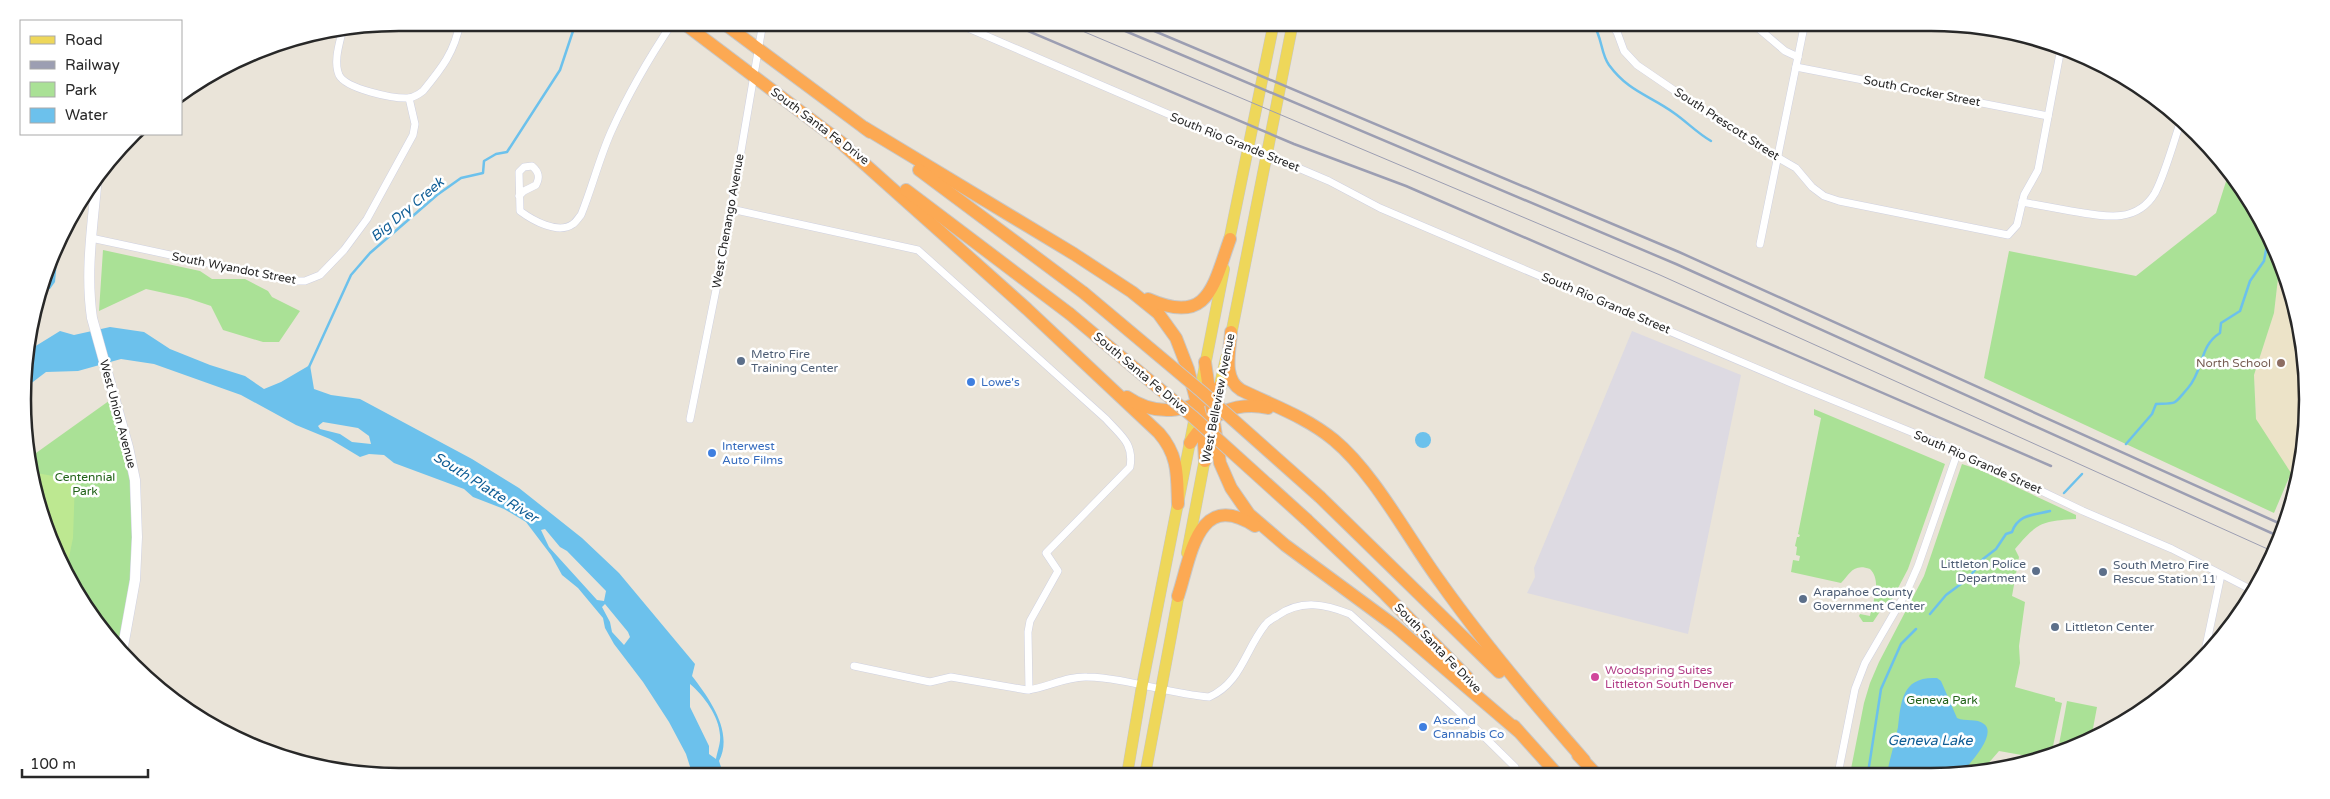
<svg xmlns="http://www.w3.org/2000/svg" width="2330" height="799" viewBox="0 0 2330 799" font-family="'Varela Round',sans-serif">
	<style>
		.industrial { fill: #dddae2 }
		.education { fill: #ece3c8 }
		.green { fill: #aae196 }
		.pitch { fill: #bde891 }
		.water { fill: #6cc1ec; fill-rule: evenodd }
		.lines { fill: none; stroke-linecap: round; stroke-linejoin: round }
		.stream { stroke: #6cc1ec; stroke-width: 2.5 }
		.street-casing { stroke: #cfd1e1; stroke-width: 8 }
		.secondary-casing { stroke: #cfd1e1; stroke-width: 11 }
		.primary-casing { stroke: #c7c7c7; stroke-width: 12 }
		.highway-casing { stroke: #c7c7c7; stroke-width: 14 }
		.street { stroke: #fff; stroke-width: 7 }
		.secondary { stroke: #fff; stroke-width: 10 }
		.primary { stroke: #eed75a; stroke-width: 11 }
		.highway { stroke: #fca953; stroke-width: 12 }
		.tram { stroke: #9c9eb2; stroke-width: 1 }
		.rail { stroke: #9c9eb2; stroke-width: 2.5 }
		.street-bridge-casing { stroke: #cfd1e1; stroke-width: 8; stroke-linecap: butt }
		.highway-bridge-casing { stroke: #c7c7c7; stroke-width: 14; stroke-linecap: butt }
		.street-bridge { stroke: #fff; stroke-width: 7 }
		.highway-bridge { stroke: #fca953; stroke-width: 12 }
		.service-dot { fill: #5c6f8a; stroke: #fff; stroke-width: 2 }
		.education-dot { fill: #8d6e63; stroke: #fff; stroke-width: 2 }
		.shop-dot { fill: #3f7fe0; stroke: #fff; stroke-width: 2 }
		.hotel-dot { fill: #d1479c; stroke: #fff; stroke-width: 2 }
		.labels { text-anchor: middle; stroke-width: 5; stroke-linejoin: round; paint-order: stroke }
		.street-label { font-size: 12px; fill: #282828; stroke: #fff }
		.service-label { font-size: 12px; fill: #4e5e75; stroke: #fff; text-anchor: start }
		.education-label { font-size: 12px; fill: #785e54; stroke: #fff; text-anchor: end }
		.shop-label { font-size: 12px; fill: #366cbe; stroke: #fff; text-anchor: start }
		.park-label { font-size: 12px; fill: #23631a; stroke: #fff }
		.hotel-label { font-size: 12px; fill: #b23c85; stroke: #fff; text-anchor: start }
		.water-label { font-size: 14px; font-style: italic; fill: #0f5d95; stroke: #fff }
		.rim { fill: none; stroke: #282828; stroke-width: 2.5 }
	</style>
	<rect width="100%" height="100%" fill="#eae4d9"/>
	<polygon class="industrial" points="1632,331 1741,375 1688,634 1527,593 1535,577 1534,568"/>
	<polygon class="education" points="2280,261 2287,278 2304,350 2307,424 2298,477 2291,473 2256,420 2254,375 2274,313"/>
	<g class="green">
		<polygon points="2229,172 2257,211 2280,261 2274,313 2254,375 2256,419 2291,473 2274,513 1984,378 2009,251 2136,276 2216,213"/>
		<polygon points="103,250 200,271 212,279 245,279 268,291 272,297 300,311 279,342 263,342 223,330 211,306 187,298 146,289 99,311"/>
		<polygon points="113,398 128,447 135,570 122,652 86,609 35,497 29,458"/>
		<path d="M1814,409l131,55 -37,105 -21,40 -1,-5 -5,1 -2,8 -6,9h-10l-4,-6 1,-2 10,2c3,-15 12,-35 0,-47 -17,-6 -20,5 -29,14l-50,-11 2,-12 6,1 1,-5 -4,-1 1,-8 -2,-1 2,-9h2l1,-2 -2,-1 23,-116 -7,-3z"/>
		<path d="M1962,464l18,6 96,45v4c-35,2 -39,4 -61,30l4,8 -7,39 13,6 -6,44 1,17 -5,24 40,11v3l7,2 -10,48 -19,6 -34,-6 -19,22 -130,1 14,-71 6,-20 9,-21 45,-86z"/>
		<polygon points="2067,701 2097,707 2091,739 2058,750"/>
	</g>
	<polygon class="pitch" points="31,472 75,480 73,538 67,567 35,497"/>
	<g class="water">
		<polygon points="59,241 55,282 50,289 44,290"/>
		<path d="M110,327l34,5 26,17 40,16 35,11 19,13 17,-7 29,-17 4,24 17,6 29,4 112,60 47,29 63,50 37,35 76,91 -3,12c17,22 42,56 27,85l5,15h-31l-7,-22 -17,-32 -26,-40 -29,-38 -9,-16 -2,-10 -25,-30 -16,-13 -11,-20 -25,-33 -22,-13 -31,-12 -9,-8 -70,-26 -10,-8 -15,-1 -9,3 -30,-18 -34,-14 -55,-30 -87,-31 -33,-5 -43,12 -32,1 -21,16 1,-36 34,-21 14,4zM323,422l35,6 11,8 2,8 -19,-2 -12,-8 -20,-5 -2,-3zM545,529l15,18 7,4 39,40 -2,10 -7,-1 -48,-53 -8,-17zM605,604l23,28 2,5 -6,8 -12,-13 -2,-10 -8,-15zM690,684c14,12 29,32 30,51 1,8 -3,17 -4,24l-7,-5v-8l-19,-39z"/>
		<circle cx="1423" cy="440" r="8"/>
		<path d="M1937,678l4,3 16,37c8,4 20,0 27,6 14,10 -16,43 -24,49h-73c3,-15 8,-31 11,-46 3,-26 4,-51 39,-49z"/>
	</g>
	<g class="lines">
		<g class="stream">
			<path d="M1592,22c11,16 8,30 17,43 20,27 40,30 65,48 13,9 23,20 37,28"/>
			<polyline points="309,367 351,275 370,253 437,195 461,178 483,173 484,161 496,154 507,152 560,70 576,22"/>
			<path d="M2126,444l26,-30 4,-10c23,-1 17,1 32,-16 16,-18 11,-42 32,-55l1,-10 19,-12 10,-30 14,-20 3,-16 -5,-15 -11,-19 2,-6"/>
			<polyline points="2064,493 2082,474"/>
			<path d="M1930,614l16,-19 23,-17 14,-19 13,-10 10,-15 6,-2c6,-18 22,-17 38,-21"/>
			<polyline points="1868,773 1881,689 1901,644 1916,629"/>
		</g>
		<defs>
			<g id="street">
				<polyline points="954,22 1224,138"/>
				<polyline points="1609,22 1617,32 1624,51 1637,65 1744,138 1796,168 1812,187 1824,196 1839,201 2008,235 2017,225 2024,195 2038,170 2061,48"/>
				<polyline points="1751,22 1785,51 1798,57"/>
				<path d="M343,28c-3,14 -10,33 -4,47 7,14 55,24 70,23 5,-1 9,-3 14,-7 18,-22 32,-39 37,-69"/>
				<polyline points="1796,67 2048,116"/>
				<polyline points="1289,164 1329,181 1380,208 1791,383 1958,451 2083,511 2172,549 2254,591"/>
				<path d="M519,196l5,-5 12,-6c4,-8 3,-13 -4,-19l-8,1 -5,5 1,39c12,9 38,24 53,13 3,-2 6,-7 8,-9 11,-27 18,-56 30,-83 17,-38 38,-74 62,-110"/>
				<path d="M2022,202c16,3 33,6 49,9 31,5 65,14 84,-18 10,-19 19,-52 26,-73"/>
				<path d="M731,209l187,41 188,169c15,17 28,24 24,48l-84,86 12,18 -28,50 -2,11 1,58"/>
				<polyline points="91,238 292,281 305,281 320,275 344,250 367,219 413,135 415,124 409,98"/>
				<polyline points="1760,244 1805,22"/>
				<polyline points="690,419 725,245 763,22"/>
				<polyline points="2205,651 2221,575"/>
				<path d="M854,666l76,16 21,-5 76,13c20,-2 39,-14 60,-13 41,1 81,17 122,20 32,-14 36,-47 56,-72 3,-4 8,-7 12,-9 24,-17 48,-12 73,-2l106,95 59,58 2,7"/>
				<polyline points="1838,774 1855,689 1865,663 1907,591 1918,566 1958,451"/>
			</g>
			<path id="secondary" d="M97,176c-4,47 -12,95 -5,142l36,129 7,33 2,57 -2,43 -13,72"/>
			<g id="primary">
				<polyline points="1228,246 1274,22"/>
				<polyline points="1230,340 1293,22"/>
				<polyline points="1218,393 1226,358"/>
				<polyline points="1187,553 1206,453"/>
				<polyline points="1127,775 1142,686 1224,269"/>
				<polyline points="1145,775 1180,588"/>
			</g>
			<g id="highway">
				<polyline points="682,22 846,146"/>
				<polyline points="722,22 870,132"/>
				<polyline points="865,128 1074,254 1132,292 1158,313 1176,338 1188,369 1203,426 1205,461"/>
				<path d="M840,142l187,167 132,124c20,23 18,43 19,71"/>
				<polyline points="919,170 1084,293"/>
				<polyline points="906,190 1070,314"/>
				<path d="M1148,299c61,27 65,-13 82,-60"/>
				<path d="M1231,332c-1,19 -9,46 10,58 33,16 65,27 93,50 41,34 75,100 107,143 44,62 93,120 143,177"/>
				<polyline points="1205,362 1220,463 1231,488 1249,514 1285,545 1395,626 1518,731"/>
				<path d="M1127,397c30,21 68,16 93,-11"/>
				<path d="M1190,443c18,-29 46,-42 78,-35"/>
				<polyline points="1320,497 1499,672"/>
				<polyline points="1307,520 1385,594 1467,677"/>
				<path d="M1178,596c13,-39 19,-107 77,-70"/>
				<polyline points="1514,726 1557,774"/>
				<polyline points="1578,755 1596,774"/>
			</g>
		</defs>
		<use href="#street" class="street-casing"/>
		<use href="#secondary" class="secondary-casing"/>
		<use href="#primary" class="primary-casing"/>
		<use href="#highway" class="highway-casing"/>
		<use href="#street" class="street"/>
		<use href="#secondary" class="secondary"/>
		<use href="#primary" class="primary"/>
		<use href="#highway" class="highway"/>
		<polyline class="tram" points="1061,22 1660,275 2272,551"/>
		<g class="rail">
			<polyline points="1007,22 1294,144 1406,186 2051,466"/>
			<polyline points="1104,22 1676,264 2278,536"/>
			<polyline points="1133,22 1679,252 2283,525"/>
		</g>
		<defs>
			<polyline id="street-bridge" points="1224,138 1289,164"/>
			<g id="highway-bridge">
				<polyline points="1084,293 1202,392 1320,497"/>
				<polyline points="1070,314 1192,416 1307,520"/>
			</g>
		</defs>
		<use href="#street-bridge" class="street-bridge-casing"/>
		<use href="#highway-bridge" class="highway-bridge-casing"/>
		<use href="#street-bridge" class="street-bridge"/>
		<use href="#highway-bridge" class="highway-bridge"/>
	</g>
	<g class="service-dot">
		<circle cx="741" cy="361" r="5"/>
		<circle cx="2036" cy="571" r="5"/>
		<circle cx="2103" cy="572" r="5"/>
		<circle cx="1803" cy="599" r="5"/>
		<circle cx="2055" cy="627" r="5"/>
	</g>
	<circle class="education-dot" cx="2281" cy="363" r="5"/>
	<g class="shop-dot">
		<circle cx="971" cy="382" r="5"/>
		<circle cx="712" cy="453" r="5"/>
		<circle cx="1423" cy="727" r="5"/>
	</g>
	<circle class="hotel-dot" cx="1595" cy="677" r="5"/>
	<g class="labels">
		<g class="street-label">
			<text transform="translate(1922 91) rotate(11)" y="4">South Crocker Street</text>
			<text transform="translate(1727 124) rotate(33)" y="4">South Prescott Street</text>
			<text transform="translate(820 126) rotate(37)" y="4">South Santa Fe Drive</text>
			<text transform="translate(1235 142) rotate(22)" y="4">South Rio Grande Street</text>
			<text transform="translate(728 221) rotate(-80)" y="4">West Chenango Avenue</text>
			<text transform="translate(234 268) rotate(11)" y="4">South Wyandot Street</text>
			<text transform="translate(1606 303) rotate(23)" y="4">South Rio Grande Street</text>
			<text transform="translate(1141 373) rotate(40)" y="4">South Santa Fe Drive</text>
			<text transform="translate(1218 398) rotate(-79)" y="4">West Belleview Avenue</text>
			<text transform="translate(118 414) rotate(75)" y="4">West Union Avenue</text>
			<text transform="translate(1978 462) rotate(24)" y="4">South Rio Grande Street</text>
			<text transform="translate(1438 648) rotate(46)" y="4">South Santa Fe Drive</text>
		</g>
		<g class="service-label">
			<text x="751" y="358">Metro Fire<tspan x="751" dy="14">Training Center</tspan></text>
			<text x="2026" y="568" text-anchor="end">Littleton Police<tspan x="2026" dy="14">Department</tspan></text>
			<text x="2113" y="569">South Metro Fire<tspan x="2113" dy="14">Rescue Station 11</tspan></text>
			<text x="1813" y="596">Arapahoe County<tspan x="1813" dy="14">Government Center</tspan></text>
			<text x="2065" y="631">Littleton Center</text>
		</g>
		<g class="education-label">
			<text x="2271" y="367">North School</text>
		</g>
		<g class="shop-label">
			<text x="981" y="386">Lowe's</text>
			<text x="722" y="450">Interwest<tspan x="722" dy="14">Auto Films</tspan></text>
			<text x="1433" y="724">Ascend<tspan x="1433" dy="14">Cannabis Co</tspan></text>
		</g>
		<g class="park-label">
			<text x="85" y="481">Centennial<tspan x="85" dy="14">Park</tspan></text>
			<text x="1942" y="704">Geneva Park</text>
		</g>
		<g class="hotel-label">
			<text x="1605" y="674">Woodspring Suites<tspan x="1605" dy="14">Littleton South Denver</tspan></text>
		</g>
		<g class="water-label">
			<text transform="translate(407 209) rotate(-40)" y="5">Big Dry Creek</text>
			<text transform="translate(486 487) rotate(32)" y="5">South Platte River</text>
			<text x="1930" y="745">Geneva Lake</text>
		</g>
	</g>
	<path d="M0 0H2330V799H0ZM399 31H1931A368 368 0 0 1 2299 399V400A368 368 0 0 1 1931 768H399A368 368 0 0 1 31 400V399A368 368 0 0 1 399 31Z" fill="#fff" fill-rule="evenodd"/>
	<path class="rim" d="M399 31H1931A368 368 0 0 1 2299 399V400A368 368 0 0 1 1931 768H399A368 368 0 0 1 31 400V399A368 368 0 0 1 399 31Z"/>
	<rect x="20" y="20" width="162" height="115" fill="#ffffff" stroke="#a9a9a9"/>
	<rect x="30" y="36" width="25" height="8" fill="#eed75a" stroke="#a9a9a9"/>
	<text x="65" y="45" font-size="15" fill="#282828">Road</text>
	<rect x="30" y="61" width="25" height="8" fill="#9c9eb2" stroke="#a9a9a9"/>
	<text x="65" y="70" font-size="15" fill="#282828">Railway</text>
	<rect x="30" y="82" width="25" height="15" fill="#aae196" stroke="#a9a9a9"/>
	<text x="65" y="95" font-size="15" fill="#282828">Park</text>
	<rect x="30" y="108" width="25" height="15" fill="#6cc1ec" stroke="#a9a9a9"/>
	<text x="65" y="120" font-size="15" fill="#282828">Water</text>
	<path d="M22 769v8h126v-8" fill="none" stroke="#282828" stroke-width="2.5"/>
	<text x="30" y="769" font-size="15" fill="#282828" stroke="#ffffff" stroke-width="4" paint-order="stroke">100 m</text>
</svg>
